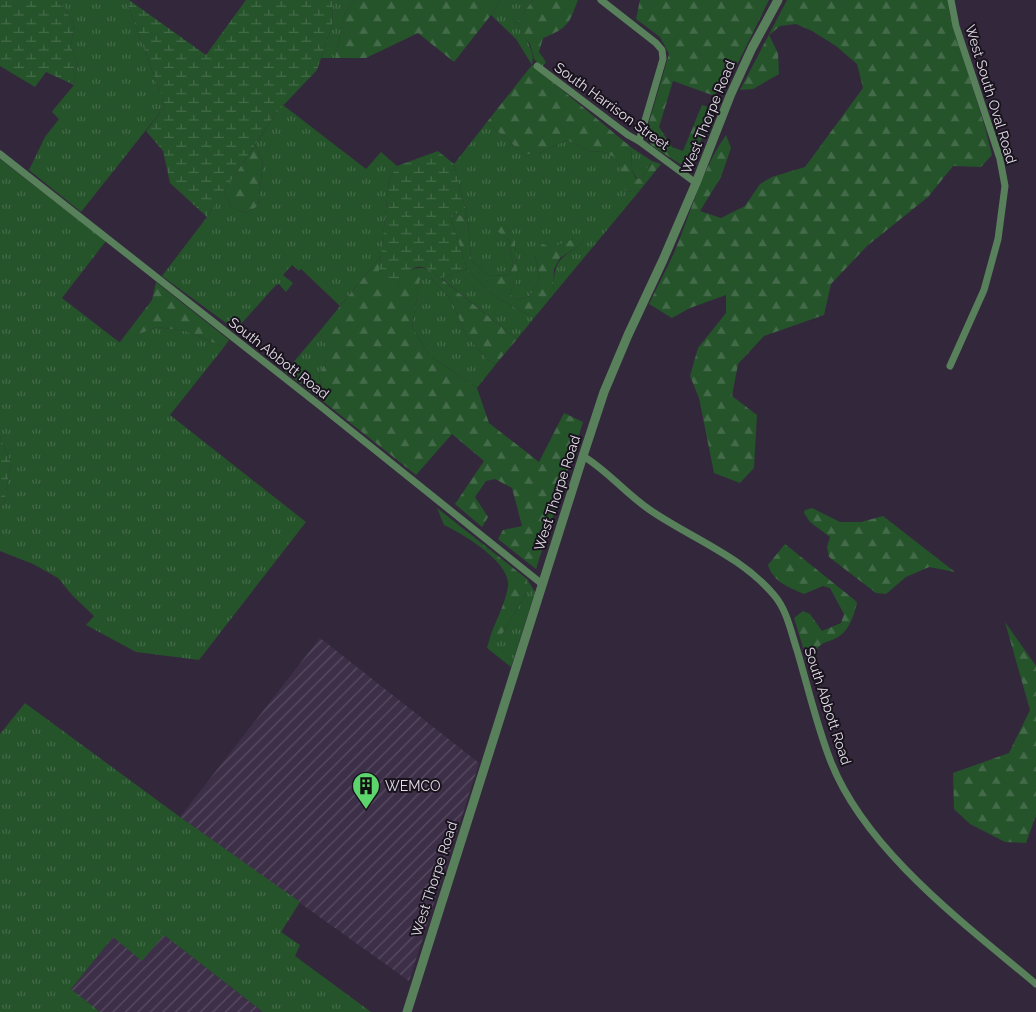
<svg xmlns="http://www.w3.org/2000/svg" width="1036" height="1012" viewBox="0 0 1036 1012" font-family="Raleway,sans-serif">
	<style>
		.industrial { fill: url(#industrial-furrows) }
		.grass { fill: url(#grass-tufts) }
		.forest { fill: url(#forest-firs) }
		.wetland { fill: url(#wetland-marsh) }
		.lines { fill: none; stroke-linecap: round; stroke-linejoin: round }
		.minor { stroke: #58815b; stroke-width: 7 }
		.tertiary { stroke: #58815b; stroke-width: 9 }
		.labels { text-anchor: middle; stroke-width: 4; stroke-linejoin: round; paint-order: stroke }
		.street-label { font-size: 14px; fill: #e4ddea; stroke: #18131c }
		.poi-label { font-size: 14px; fill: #e4ddea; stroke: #18131c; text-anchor: start }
	</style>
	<defs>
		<pattern id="industrial-furrows" width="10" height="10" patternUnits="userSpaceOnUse" patternTransform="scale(1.25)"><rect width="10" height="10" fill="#3d2f48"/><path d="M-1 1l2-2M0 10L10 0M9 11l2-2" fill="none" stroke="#594d63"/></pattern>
		<pattern id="grass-tufts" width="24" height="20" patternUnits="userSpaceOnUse" patternTransform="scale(1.25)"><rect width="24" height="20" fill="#25532a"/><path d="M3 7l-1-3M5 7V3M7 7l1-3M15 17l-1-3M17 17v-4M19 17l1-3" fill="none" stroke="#446b49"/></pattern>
		<pattern id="forest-firs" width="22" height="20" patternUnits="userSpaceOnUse" patternTransform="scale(1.25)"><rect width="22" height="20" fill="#25532a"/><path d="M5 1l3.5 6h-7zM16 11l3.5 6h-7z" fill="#446b49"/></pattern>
		<pattern id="wetland-marsh" width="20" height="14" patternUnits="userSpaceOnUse" patternTransform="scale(1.25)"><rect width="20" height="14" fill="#25532a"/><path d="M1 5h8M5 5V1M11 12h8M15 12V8" fill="none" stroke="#446b49"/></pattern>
	</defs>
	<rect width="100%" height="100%" fill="#33283b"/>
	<g class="industrial">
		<polygon points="320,638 479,763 409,981 180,817"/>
		<polygon points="164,935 263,1012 100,1012 71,989 113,937"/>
	</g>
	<g class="grass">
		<polygon points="59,0 126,0 165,106 81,212 29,170 45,137 59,119 52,112 54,109 74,85 77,65 71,46 74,24"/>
		<polygon points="333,0 355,0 345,12 335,58 321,58 332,25"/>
		<path d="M500,0h33l-16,22c6,15 19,27 15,43l-16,-26 -25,-24z"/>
		<polygon points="283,105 366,169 381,152 397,166 389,180 381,256 340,306 301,269 299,271 292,265 283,275 293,283 286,292 279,284 276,285 240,325 237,331 162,276 207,217 224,191 231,207 246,213 258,206 263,162 255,145 276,113"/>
		<path d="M487,122l37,32h14l29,-14 24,12 11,-1 12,6 8,11 6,24 13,-3 -88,106c2,-33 1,-33 29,-51l2,-5h-11l-38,17 5,22 -10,18 -13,4 -7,-6 8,-18 -3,-35 -18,-11 12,10 4,25 -4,11 -21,-1 -17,-15 -3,-41 -14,-55z"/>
		<polygon points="632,148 652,161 642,178 637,179 631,168"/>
		<polygon points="0,159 106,241 62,298 119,342 156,327 186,331 224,347 170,415 306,522 199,660 136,652 86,625 94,616 73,596 58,578 33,564 0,551 0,507 4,503 11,463 0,437"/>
		<polygon points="467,269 494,296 534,318 517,339 441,278"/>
		<polygon points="420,278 431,278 451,299 466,335 488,360 496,364 477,388 429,355 412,327"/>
		<polygon points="319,332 327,346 327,359 319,375 324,402 285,372"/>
		<polygon points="527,579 535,592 511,667 487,648 491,634 502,634 527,593"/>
		<polygon points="25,703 180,817 300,902 281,932 300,945 295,956 371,1012 263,1012 164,935 142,961 113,937 71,989 100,1012 0,1012 0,734"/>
	</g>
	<g class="forest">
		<polygon points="355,0 500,0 491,15 454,62 418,33 366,58 335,58 345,12"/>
		<path d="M533,0h45c-9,24 -10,28 -35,38l-4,14 7,10 -4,5 -8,-8 -4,-15 -7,-8 -6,-14z"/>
		<polygon points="640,0 769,0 740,59 723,90 712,95 673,81 659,127 672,147 683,151 702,105 715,109 688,169 652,146 645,136 669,54 660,37 636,19"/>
		<path d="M787,0h161l2,15 35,112 7,28 -11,12 -28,-1 -25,31 -61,49 -36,38 -7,31 -60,21 -26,28 -6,32 25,19 -3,53 -14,15 -26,-10 -15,-75 -9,-22 8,-28 28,-35v-18l-36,13 -18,10 -23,-14c9,-19 19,-37 27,-56 16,-38 26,-79 50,-113l5,13 -10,29 -21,34 21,7 24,-12 15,-22 12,-7 33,-10 58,-79 -6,-24 -21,-18 -24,-15 -16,-7 -16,2 -11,9 9,18 1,21 -26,15 -13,1z"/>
		<polygon points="532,65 632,148 631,168 636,179 642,178 652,161 661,164 641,189 628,192 618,185 622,168 614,157 602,151 591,152 567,140 538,154 524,154 487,122"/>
		<polygon points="255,145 263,162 258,206 246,213 231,207 224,191"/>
		<polygon points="455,213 468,219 471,260 488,275 509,276 513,265 509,240 496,230 496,223 507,228 515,241 518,276 510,294 517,300 530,296 540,278 535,256 542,244 553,247 573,239 584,239 582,244 560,258 554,269 553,295 534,318 494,296 467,269 451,219"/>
		<path d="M381,256l-2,18 18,12c11,-14 13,-21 32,-17l88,70 -21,25 -8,-4 -22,-25 -15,-36 -20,-21 -11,1 -8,48 17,28 48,33 12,35 50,39 25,-49 19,9 -47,147 -38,-30 5,-9 19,-4 -10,-38 -17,-9 -9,2 -11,16 13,20 -6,10 -27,-23 29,-43 -32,-27 -36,41 -92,-73 -5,-27 8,-16v-13l-8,-14z"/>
		<polygon points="156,282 229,340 224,347 186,331 156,327 120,342 152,300"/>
		<path d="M437,508l90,71v14l-25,41h-11c6,-15 14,-31 17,-47 4,-24 -45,-53 -64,-62z"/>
		<polygon points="812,508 840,522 861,522 883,516 955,572 929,567 906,577 886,594 876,593 829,557 827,547 830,537 810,522 804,513 805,510"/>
		<path d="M785,544l72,58c-2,11 -8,29 -19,35 -14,8 -21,3 -23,23l-7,4 -14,-46 9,-7 7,3 12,17 19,-8 3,-9 -14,-26 -7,-2 -19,8c-14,-6 -31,-12 -36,-29z"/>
		<polygon points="1005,622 1036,666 1036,815 1026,843 1005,842 970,824 954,809 953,773 1009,753 1030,710"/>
	</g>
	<g class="wetland">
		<polygon points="0,0 59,0 74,24 71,46 77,65 74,85 46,72 35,87 0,66"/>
		<polygon points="126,0 129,0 206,55 246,0 333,0 332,25 317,70 276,113 207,217 170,183 163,151 146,131 165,106"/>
		<path d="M438,151l16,13 14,55 -13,-6 -4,6 16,50 -26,9c-23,-18 -27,-14 -44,8l-13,-2 -5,-10 10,-94 8,-14z"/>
		<polygon points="0,437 11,463 4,503 0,507"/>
	</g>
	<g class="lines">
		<g class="minor">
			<polyline points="601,0 656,43 662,50 663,59 639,141"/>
			<polyline points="537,66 628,135 639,141 696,183"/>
			<polyline points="0,154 319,405 542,584"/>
			<polyline points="950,366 984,290 998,239 1005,186 1000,159 956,26 951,0"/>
			<path d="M583,456c25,15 43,38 67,54 41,28 91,46 124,85 13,15 17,37 23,55 11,37 20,77 34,112 35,89 134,162 205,222"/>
		</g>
		<polyline class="tertiary" points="407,1012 583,456 604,392 628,335 663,260 696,183 730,96 752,48 778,0"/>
	</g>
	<defs>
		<symbol id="building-pin" viewBox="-11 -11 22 30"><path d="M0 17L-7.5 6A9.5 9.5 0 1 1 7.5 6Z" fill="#5dd56d" stroke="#18131c"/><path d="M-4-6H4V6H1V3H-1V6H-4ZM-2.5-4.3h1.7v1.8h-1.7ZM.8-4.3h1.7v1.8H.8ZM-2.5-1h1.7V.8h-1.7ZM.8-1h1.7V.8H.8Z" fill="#111"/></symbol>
	</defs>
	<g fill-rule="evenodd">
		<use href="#building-pin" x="350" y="770" width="32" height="43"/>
	</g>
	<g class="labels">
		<g class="street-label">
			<text transform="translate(991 94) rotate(73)" y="5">West South Oval Road</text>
			<text transform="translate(612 106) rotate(36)" y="5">South Harrison Street</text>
			<text transform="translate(708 117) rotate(-68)" y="5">West Thorpe Road</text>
			<text transform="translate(279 358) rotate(38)" y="5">South Abbott Road</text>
			<text transform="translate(557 493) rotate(-72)" y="5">West Thorpe Road</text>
			<text transform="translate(828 706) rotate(72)" y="5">South Abbott Road</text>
			<text transform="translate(434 879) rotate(-72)" y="5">West Thorpe Road</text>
		</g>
		<g class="poi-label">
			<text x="385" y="791">WEMCO</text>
		</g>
	</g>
</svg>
